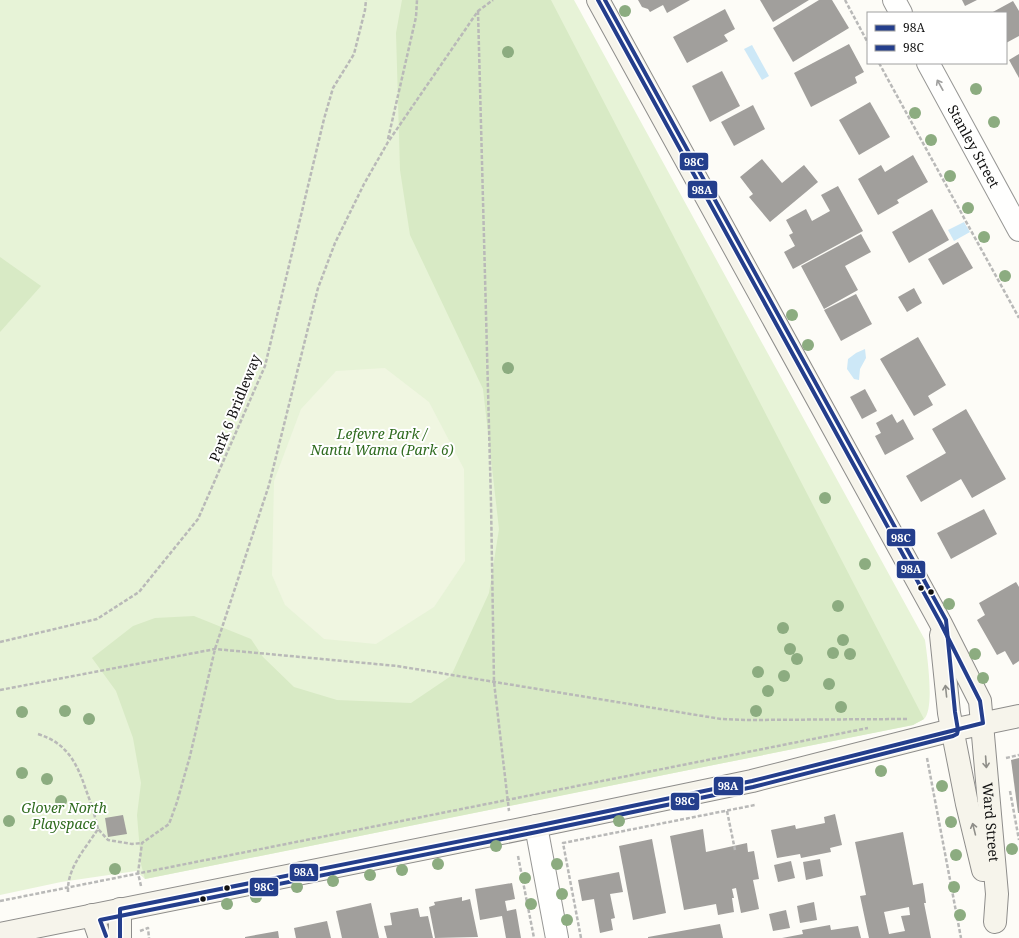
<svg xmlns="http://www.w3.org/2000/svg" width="1019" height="938" viewBox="0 0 1019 938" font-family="'Noto Serif',serif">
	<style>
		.green { fill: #e7f3d7 }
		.forest { fill: #d8eac5 }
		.pitch { fill: #f0f6e1 }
		.water { fill: #cde8f7 }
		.building { fill: #a19f9c; fill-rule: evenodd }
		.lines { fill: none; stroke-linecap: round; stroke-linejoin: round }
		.street-casing { stroke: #979795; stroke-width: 24 }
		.secondary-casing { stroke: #8e8d8b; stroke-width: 24 }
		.path { stroke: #b9b9b8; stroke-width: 2.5; stroke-dasharray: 4 2; stroke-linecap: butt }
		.street { stroke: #fffffe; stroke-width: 22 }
		.secondary { stroke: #f6f4eb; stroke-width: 22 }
		.bus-1-casing { stroke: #fff; stroke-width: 7 }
		.bus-2-casing { stroke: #fff; stroke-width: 7 }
		.bus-1 { stroke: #243e8c; stroke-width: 4 }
		.bus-2 { stroke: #243e8c; stroke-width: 4 }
		.tree { fill: #8cac80 }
		.oneway { stroke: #a0a09f }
		.oneway2 { stroke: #8f8e89 }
		.bus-dot { fill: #111; stroke: #fff; stroke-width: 1.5 }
		.labels { text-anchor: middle; stroke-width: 4; stroke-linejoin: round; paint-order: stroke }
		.street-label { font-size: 14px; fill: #111; stroke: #fff }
		.park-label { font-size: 14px; font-style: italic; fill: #2f6b1f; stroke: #fff }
		.line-badge { stroke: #fff; stroke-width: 1.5 }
		.badge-label { font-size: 11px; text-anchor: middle; font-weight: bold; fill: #fff }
	</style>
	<rect width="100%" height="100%" fill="#fdfcf7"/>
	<path class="green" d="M0,0h574l351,640c2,15 10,69 -1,79 -3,2 -8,4 -11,6l-768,154 -9,-8 -75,11 -61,13z"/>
	<g class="forest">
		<polygon points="402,0 551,0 924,719 913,725 145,879 141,864 137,815 141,783 133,738 116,691 92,658 133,626 155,618 194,616 251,639 263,657 294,687 337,700 411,703 451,676 489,593 499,529 483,389 410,235 400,170 396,33"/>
		<polygon points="0,257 41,286 0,332"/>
	</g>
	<polygon class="pitch" points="385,368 429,402 464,469 465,561 434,607 376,644 324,639 285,605 272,575 274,481 301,409 336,371"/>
	<g class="water">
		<polygon points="752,45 769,76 762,80 744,49"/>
		<polygon points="964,222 970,232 954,241 948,230"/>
		<polygon points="865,349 866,358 860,369 859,380 854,379 847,369 848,359 856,353"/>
	</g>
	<g class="building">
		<polygon points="638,0 690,0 667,13 663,5 650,12 648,9 642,7"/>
		<polygon points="760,0 809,0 773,22"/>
		<polygon points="819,0 832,0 849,28 793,62 773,28"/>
		<polygon points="962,0 977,0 965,6"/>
		<polygon points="1013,1 1019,11 1019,36 1006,43 1006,13 991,13"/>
		<polygon points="725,9 735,29 724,35 728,41 687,63 673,37"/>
		<polygon points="849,44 864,72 855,77 857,83 811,107 794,73"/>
		<polygon points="1019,54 1019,78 1009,60"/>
		<polygon points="722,71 740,106 710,122 692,86"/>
		<polygon points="870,102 890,137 859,155 839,120"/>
		<polygon points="753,105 765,129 734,146 721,122"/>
		<polygon points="913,155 928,182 897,200 899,203 878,215 858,179 881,165 885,172"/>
		<polygon points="762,159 782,183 804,165 818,182 770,222 749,197 753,194 740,177"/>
		<polygon points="838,186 863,231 793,269 784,252 795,246 789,235 793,233 786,220 806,209 812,221 830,211 821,195"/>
		<polygon points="932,209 949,240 909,263 892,232"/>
		<polygon points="861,234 871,252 845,266 858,290 824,309 801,266"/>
		<polygon points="958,242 973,268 943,285 928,259"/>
		<polygon points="914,288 922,303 907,312 898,297"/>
		<polygon points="856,294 872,324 841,341 824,310"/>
		<polygon points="918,337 946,385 928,396 933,405 914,416 880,359"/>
		<polygon points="865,389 877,411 862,419 850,397"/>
		<polygon points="966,409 1006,479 972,498 961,479 921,502 906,476 946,453 932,429"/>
		<polygon points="892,414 897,423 903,419 914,439 885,455 875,436 881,433 876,423"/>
		<polygon points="984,509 997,534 951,559 937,533"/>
		<polygon points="1016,582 1019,587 1019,661 1013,665 1005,651 997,655 977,620 985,615 979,603"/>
		<polygon points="1019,758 1019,813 1018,813 1011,760"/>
		<polygon points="835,814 842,845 830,848 831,852 801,858 800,854 777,858 771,830 795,825 796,829 825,823 824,817"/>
		<polygon points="123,815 127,834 108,837 105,818"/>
		<polygon points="703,829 706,852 747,843 748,852 754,851 759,879 753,880 759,909 741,913 736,888 732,889 734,898 732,898 734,912 718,915 716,904 684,910 670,836"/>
		<path d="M903,832l10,53 10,-2 3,20h-2l7,35h-62l-9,-42 6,-1 -11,-53zM909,907l1,8 -9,1 4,15 -16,3 -5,-22z"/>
		<polygon points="652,839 666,913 633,920 619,846"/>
		<polygon points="820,859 823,876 806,880 803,862"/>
		<polygon points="791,861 795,878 778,882 774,865"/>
		<polygon points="619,872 623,892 610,894 615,918 611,919 613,930 600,933 594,899 582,901 578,880"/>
		<polygon points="512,883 515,899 505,901 507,911 516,909 521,938 506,938 502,916 480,920 475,889"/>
		<polygon points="462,897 462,901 470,899 478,937 435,938 429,907 435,905 434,902"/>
		<polygon points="814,902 817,920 800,923 797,906"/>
		<polygon points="371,903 379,938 342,938 336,911"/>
		<polygon points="418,908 420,917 428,916 433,938 387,938 384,926 392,925 390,913"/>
		<polygon points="786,910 790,928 773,931 769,914"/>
		<polygon points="327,921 331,938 296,938 294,928"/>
		<polygon points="720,924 723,938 648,938 648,937"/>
		<polygon points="830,925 831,930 858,926 861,938 782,938 803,934 802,930"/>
		<polygon points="278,931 279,938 245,938 245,937"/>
	</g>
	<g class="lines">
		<defs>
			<g id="street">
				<polyline points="894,0 901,13"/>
				<path id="s1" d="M928,63l91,167"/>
				<polyline points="536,826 557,938"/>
			</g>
			<g id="secondary">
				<path id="s2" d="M598,0l342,622 40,79 17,193 -2,28"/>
				<polyline points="941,635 949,713 967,804 983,870"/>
				<polyline points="92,915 100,938"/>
				<polyline points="0,934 536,826 752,781 952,730 1019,716"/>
				<polyline points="120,938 120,909"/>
			</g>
		</defs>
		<use href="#street" class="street-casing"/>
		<use href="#secondary" class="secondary-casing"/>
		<g class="path">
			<polyline points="845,0 868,43"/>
			<polyline points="478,11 491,503 494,682 509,811"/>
			<polyline points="879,63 1019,318"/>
			<polyline points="388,139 416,17 417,0"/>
			<polyline points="0,642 97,619 139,592 198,519 265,366 324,119 333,88 354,54 365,10 366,0"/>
			<polyline points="0,690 215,649 397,666 721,719 746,720 907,719"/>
			<path d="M38,734c29,9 39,29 48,56 5,13 9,26 12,39"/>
			<polyline points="927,758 961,938"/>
			<polyline points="1006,758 1019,755"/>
			<polyline points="1010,791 1019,840"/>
			<polyline points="727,811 735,850"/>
			<polyline points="518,856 534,938"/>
			<polyline points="141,886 138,873 142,843 169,824 177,802 190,756 215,649 269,485 318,288 335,243 364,184 388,142 478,11 493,0"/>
			<path d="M68,892c-1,-24 17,-43 30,-63l10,11 24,4 10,-1"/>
			<polyline points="0,901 868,728"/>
			<polyline points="140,931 148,928 149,938"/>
			<polyline points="581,938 563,843 755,805"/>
		</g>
		<use href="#street" class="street"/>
		<use href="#secondary" class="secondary"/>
		<defs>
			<polyline id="bus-1" points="120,938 120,909 536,826 752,781 983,723 980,701 940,622 598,0"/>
			<polyline id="bus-2" points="106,936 100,920 537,832 753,787 953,736 957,734 958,730 955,712 946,620 605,0"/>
		</defs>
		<use href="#bus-1" class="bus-1-casing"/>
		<use href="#bus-2" class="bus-2-casing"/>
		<use href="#bus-1" class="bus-1"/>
		<use href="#bus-2" class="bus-2"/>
	</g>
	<g class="tree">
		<circle cx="625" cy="11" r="6"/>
		<circle cx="508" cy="52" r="6"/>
		<circle cx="976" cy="89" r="6"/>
		<circle cx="915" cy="113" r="6"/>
		<circle cx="994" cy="122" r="6"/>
		<circle cx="931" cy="140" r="6"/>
		<circle cx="950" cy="176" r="6"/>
		<circle cx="968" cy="208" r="6"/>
		<circle cx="984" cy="237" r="6"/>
		<circle cx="1005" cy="276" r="6"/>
		<circle cx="792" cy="315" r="6"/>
		<circle cx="808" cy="345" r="6"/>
		<circle cx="508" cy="368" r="6"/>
		<circle cx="825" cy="498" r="6"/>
		<circle cx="865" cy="564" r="6"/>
		<circle cx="949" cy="604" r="6"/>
		<circle cx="838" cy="606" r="6"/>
		<circle cx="783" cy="628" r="6"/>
		<circle cx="843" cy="640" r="6"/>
		<circle cx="790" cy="649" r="6"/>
		<circle cx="833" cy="653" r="6"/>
		<circle cx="850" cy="654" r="6"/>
		<circle cx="975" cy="654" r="6"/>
		<circle cx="797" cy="659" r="6"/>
		<circle cx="758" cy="672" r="6"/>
		<circle cx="784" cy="676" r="6"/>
		<circle cx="983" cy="678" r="6"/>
		<circle cx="829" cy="684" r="6"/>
		<circle cx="768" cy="691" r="6"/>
		<circle cx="841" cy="707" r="6"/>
		<circle cx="65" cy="711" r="6"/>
		<circle cx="756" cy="711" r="6"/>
		<circle cx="22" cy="712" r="6"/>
		<circle cx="89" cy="719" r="6"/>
		<circle cx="881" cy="771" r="6"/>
		<circle cx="22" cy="773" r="6"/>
		<circle cx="47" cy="779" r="6"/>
		<circle cx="942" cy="786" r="6"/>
		<circle cx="61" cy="801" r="6"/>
		<circle cx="9" cy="821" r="6"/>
		<circle cx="619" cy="821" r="6"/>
		<circle cx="951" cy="822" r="6"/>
		<circle cx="496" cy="846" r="6"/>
		<circle cx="1012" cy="849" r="6"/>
		<circle cx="956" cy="855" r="6"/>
		<circle cx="438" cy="864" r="6"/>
		<circle cx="557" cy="864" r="6"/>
		<circle cx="115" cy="869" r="6"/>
		<circle cx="402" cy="870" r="6"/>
		<circle cx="370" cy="875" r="6"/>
		<circle cx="525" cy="878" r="6"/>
		<circle cx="333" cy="881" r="6"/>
		<circle cx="297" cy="887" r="6"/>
		<circle cx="954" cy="887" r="6"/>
		<circle cx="562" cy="894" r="6"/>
		<circle cx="256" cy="897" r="6"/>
		<circle cx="227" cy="904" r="6"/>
		<circle cx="531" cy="904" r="6"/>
		<circle cx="960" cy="915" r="6"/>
		<circle cx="567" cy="920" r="6"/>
	</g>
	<defs><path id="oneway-shaft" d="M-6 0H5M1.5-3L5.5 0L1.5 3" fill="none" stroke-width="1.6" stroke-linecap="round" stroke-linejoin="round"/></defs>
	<use class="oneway" href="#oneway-shaft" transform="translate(940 85) rotate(-119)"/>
	<g class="oneway2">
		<use href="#oneway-shaft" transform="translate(946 691) rotate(-96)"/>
		<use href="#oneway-shaft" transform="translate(986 762) rotate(86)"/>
		<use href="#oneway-shaft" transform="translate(974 829) rotate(-104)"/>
	</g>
	<g class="bus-dot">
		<circle cx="921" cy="588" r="3.5"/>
		<circle cx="931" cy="592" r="3.5"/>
		<circle cx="227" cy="888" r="3.5"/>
		<circle cx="203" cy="899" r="3.5"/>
	</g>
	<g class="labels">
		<g class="street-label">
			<text dy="5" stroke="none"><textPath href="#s1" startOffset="95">Stanley Street</textPath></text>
			<text transform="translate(235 408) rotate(-68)" y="5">Park 6 Bridleway</text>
			<text dy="5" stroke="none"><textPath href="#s2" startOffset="920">Ward Street</textPath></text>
		</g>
		<g class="park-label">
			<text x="382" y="439">Lefevre Park /<tspan x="382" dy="16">Nantu Wama (Park 6)</tspan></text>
			<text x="64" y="813">Glover North<tspan x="64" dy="16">Playspace</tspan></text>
		</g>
	</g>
	<g class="line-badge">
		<rect x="679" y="152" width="30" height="19" rx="4" fill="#243e8c"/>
		<rect x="687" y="180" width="31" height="19" rx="4" fill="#243e8c"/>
		<rect x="886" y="528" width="30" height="19" rx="4" fill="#243e8c"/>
		<rect x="896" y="560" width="30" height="19" rx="4" fill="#243e8c"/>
		<rect x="713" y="776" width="31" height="20" rx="4" fill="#243e8c"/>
		<rect x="670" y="792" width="30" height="19" rx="4" fill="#243e8c"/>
		<rect x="289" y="863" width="30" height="19" rx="4" fill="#243e8c"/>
		<rect x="249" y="877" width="30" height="20" rx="4" fill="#243e8c"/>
	</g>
	<g class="badge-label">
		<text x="694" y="166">98C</text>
		<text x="702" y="194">98A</text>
		<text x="901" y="542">98C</text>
		<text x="911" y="573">98A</text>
		<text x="728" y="790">98A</text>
		<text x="685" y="805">98C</text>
		<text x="304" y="876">98A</text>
		<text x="264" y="891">98C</text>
	</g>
	<rect x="867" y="12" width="140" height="52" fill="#ffffff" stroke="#a0a0a0"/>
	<rect x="875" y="25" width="20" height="6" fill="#243e8c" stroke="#a0a0a0"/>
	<text x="903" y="32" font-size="12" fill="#111111">98A</text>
	<rect x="875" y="45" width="20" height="6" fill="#243e8c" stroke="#a0a0a0"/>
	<text x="903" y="52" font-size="12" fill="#111111">98C</text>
</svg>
